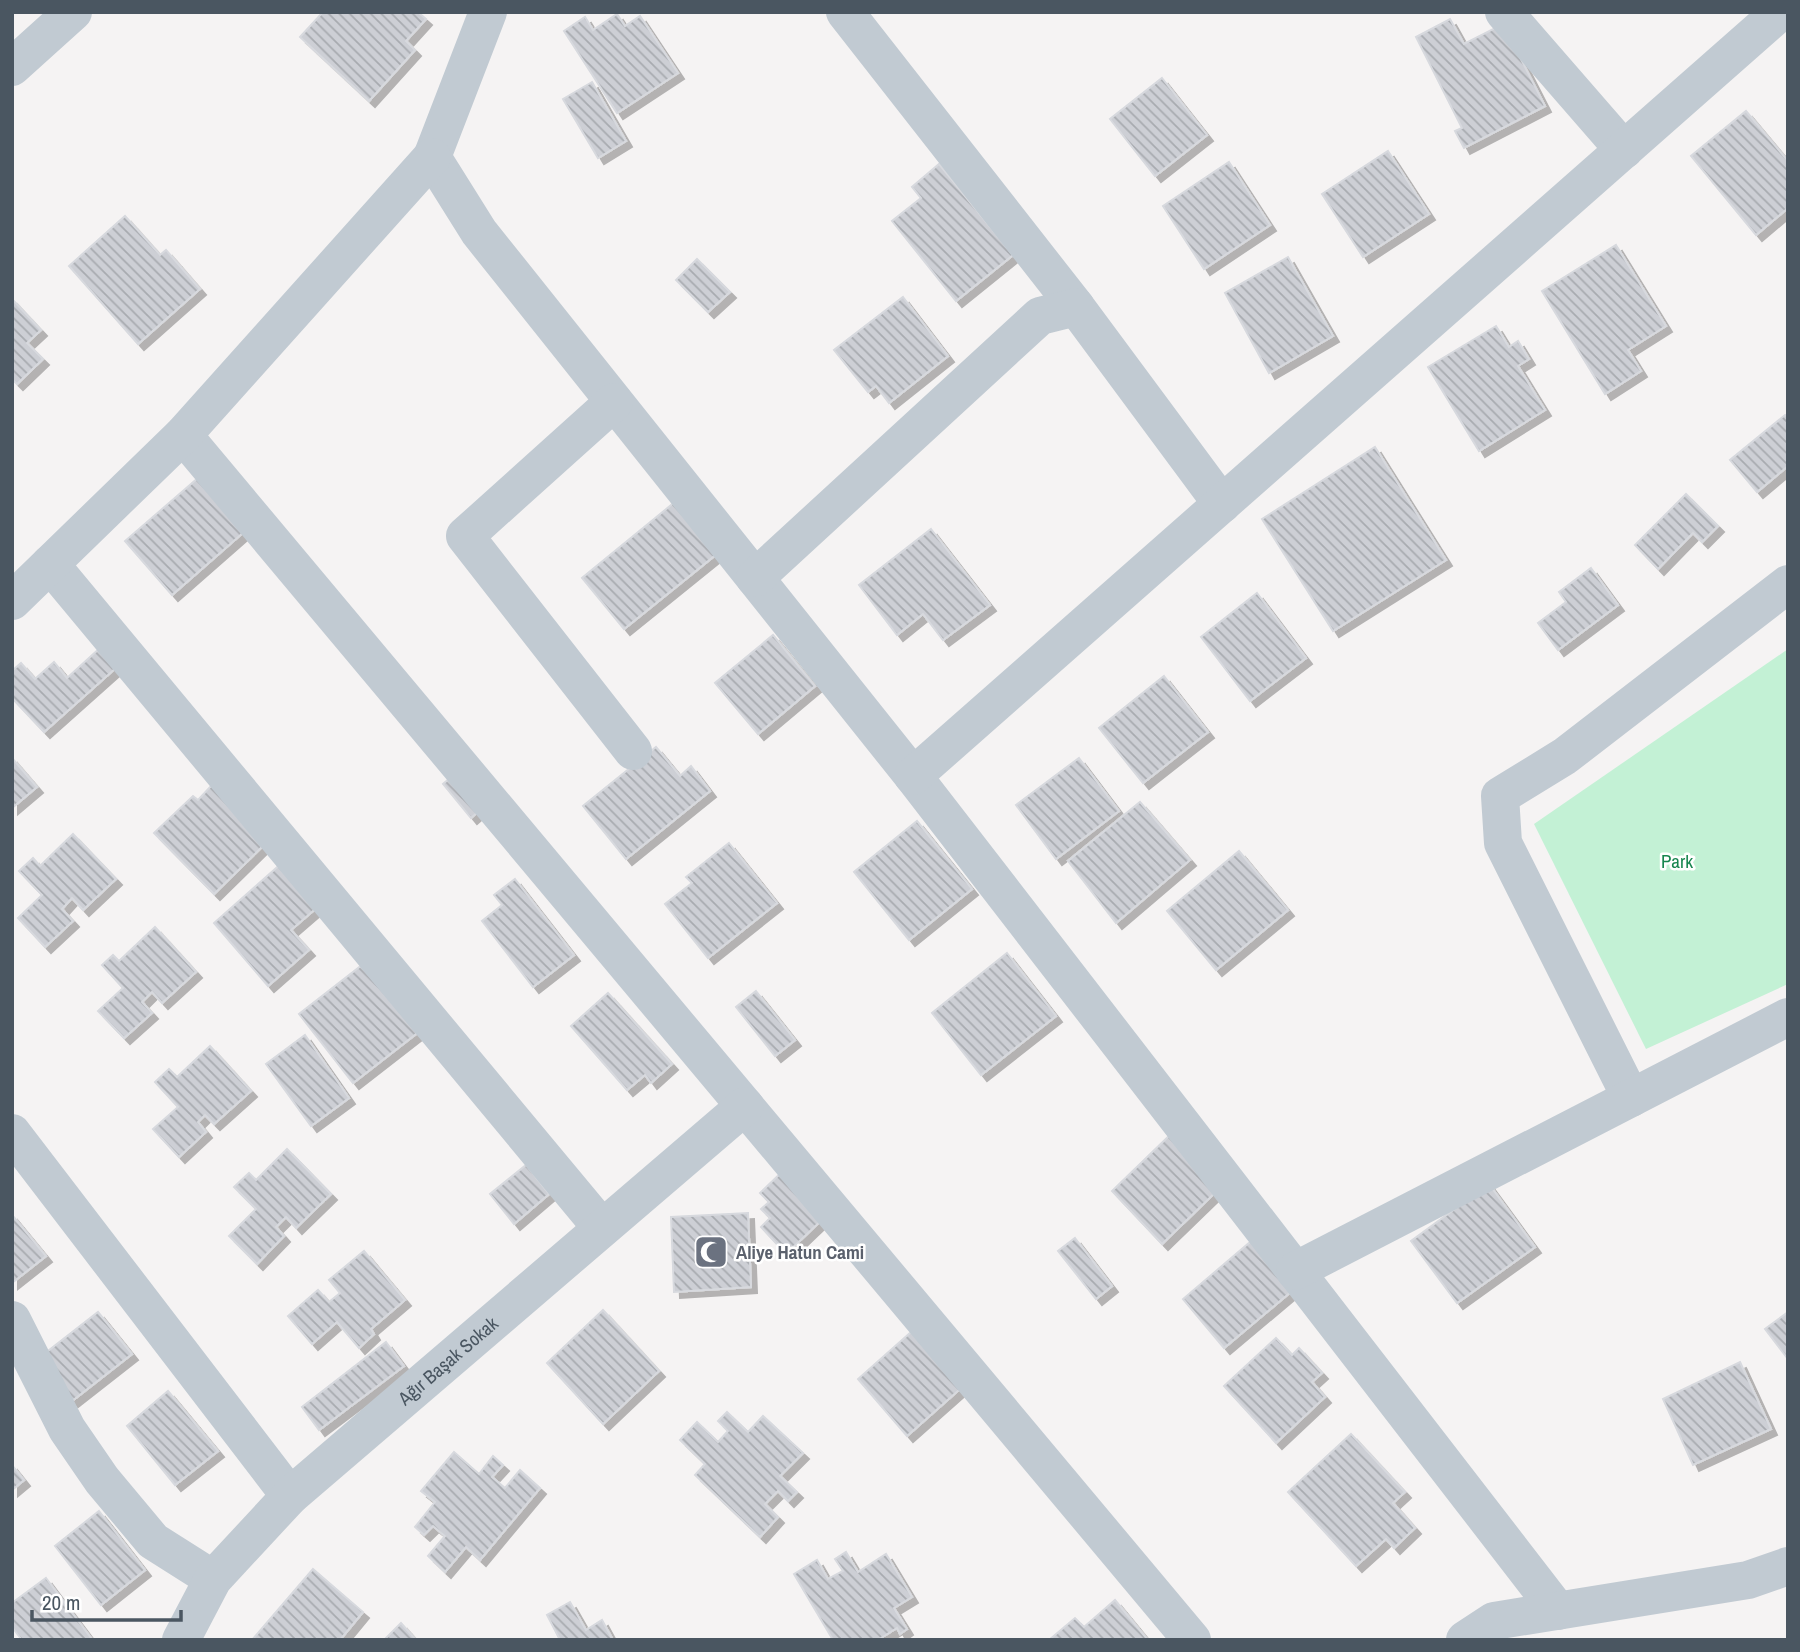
<svg xmlns="http://www.w3.org/2000/svg" width="1800" height="1652" viewBox="0 0 1800 1652" font-family="'Archivo Narrow',sans-serif">
	<style>
		.green { fill: #c3f1d5 }
		.building { fill: url(#building-back-hatch); stroke: #d7d9de; stroke-width: 2; filter: url(#shadow) }
		.lines { fill: none; stroke-linecap: round; stroke-linejoin: round }
		.minor { stroke: #c1cad2; stroke-width: 38 }
		.labels { text-anchor: middle; stroke-width: 5; stroke-linejoin: round; paint-order: stroke }
		.park-label { font-size: 19px; fill: #17864f; stroke: #fff }
		.worship-label { font-size: 19px; font-weight: bold; fill: #5b616d; stroke: #fff; text-anchor: start }
		.street-label { font-size: 19px; fill: #4a5661; stroke: #fff }
	</style>
	<defs>
		<pattern id="building-back-hatch" width="6" height="6" patternUnits="userSpaceOnUse" patternTransform="scale(1.75)"><rect width="6" height="6" fill="#cdcfd5"/><path d="M-1 5l2 2M0 0l6 6M5-1l2 2" fill="none" stroke="#a8abb0"/></pattern>
		<filter id="shadow"><feDropShadow dx="6" dy="6" stdDeviation="0" flood-color="#0004"/></filter>
	</defs>
	<rect width="100%" height="100%" fill="#f5f3f3"/>
	<polygon class="green" points="1788,649 1788,984 1646,1049 1534,824"/>
	<g class="building">
		<polygon points="323,12 418,12 426,19 406,41 415,50 369,101 300,37"/>
		<polygon points="617,14 625,26 640,16 678,73 617,113 564,31 585,17 593,30"/>
		<polygon points="1450,19 1464,44 1503,24 1545,106 1464,148 1455,131 1462,128 1416,37"/>
		<polygon points="1162,78 1207,135 1155,176 1110,119"/>
		<polygon points="592,82 626,141 598,158 563,99"/>
		<polygon points="1746,111 1788,161 1788,208 1756,235 1691,156"/>
		<polygon points="1388,151 1429,214 1363,257 1322,194"/>
		<polygon points="1229,162 1270,225 1204,269 1163,206"/>
		<polygon points="939,164 1013,255 956,301 892,221 921,198 912,187"/>
		<polygon points="125,216 160,255 166,250 200,289 138,344 69,266"/>
		<polygon points="1616,245 1666,326 1628,350 1641,371 1605,394 1542,291"/>
		<polygon points="1288,257 1333,336 1269,373 1225,293"/>
		<polygon points="697,259 730,292 708,312 676,280"/>
		<polygon points="903,297 948,356 889,403 876,386 868,392 834,350"/>
		<polygon points="12,299 41,330 27,343 43,359 17,384 12,379"/>
		<polygon points="1496,326 1509,347 1518,341 1529,359 1518,366 1545,410 1479,451 1428,367"/>
		<polygon points="1785,415 1788,418 1788,466 1757,492 1730,460"/>
		<polygon points="1375,447 1446,560 1333,631 1262,519"/>
		<polygon points="198,478 244,532 172,595 125,541"/>
		<polygon points="1686,494 1718,526 1702,542 1693,533 1658,569 1635,545"/>
		<polygon points="676,501 718,553 624,629 582,578"/>
		<polygon points="931,529 990,605 943,640 923,614 897,635 859,585"/>
		<polygon points="1591,568 1618,605 1558,650 1538,623 1566,602 1559,592"/>
		<polygon points="1257,593 1306,658 1250,701 1201,637"/>
		<polygon points="773,635 815,686 758,734 715,683"/>
		<polygon points="100,648 117,667 44,732 12,698 12,671 21,663 35,679 54,662 67,678"/>
		<polygon points="1164,676 1208,732 1143,783 1099,728"/>
		<polygon points="656,747 680,776 691,766 710,791 626,859 583,806"/>
		<polygon points="12,758 37,787 12,808"/>
		<polygon points="1079,758 1119,811 1056,859 1016,805"/>
		<polygon points="461,769 488,803 471,818 443,784"/>
		<polygon points="212,785 267,842 214,894 154,833 193,796 198,800"/>
		<polygon points="1140,802 1190,860 1116,923 1068,861"/>
		<polygon points="917,821 972,889 909,940 854,872"/>
		<polygon points="73,834 116,879 83,910 72,898 62,909 73,921 45,947 18,918 42,895 19,871 33,858 40,866"/>
		<polygon points="729,843 777,903 708,958 665,904 692,883 686,877"/>
		<polygon points="1239,851 1288,910 1216,970 1167,911"/>
		<polygon points="283,862 320,905 291,930 309,950 268,986 214,923"/>
		<polygon points="515,879 574,955 533,987 482,921 502,905 494,895"/>
		<polygon points="155,927 196,972 162,1003 152,992 142,1002 152,1013 124,1038 98,1011 123,988 102,965 113,955 119,961"/>
		<polygon points="1007,953 1056,1016 981,1075 932,1013"/>
		<polygon points="371,958 425,1027 353,1083 299,1014"/>
		<polygon points="756,991 795,1040 775,1056 736,1007"/>
		<polygon points="608,993 672,1064 651,1083 645,1075 627,1090 571,1026"/>
		<polygon points="305,1035 349,1098 311,1126 266,1064"/>
		<polygon points="210,1046 251,1091 214,1124 205,1115 198,1122 206,1132 179,1157 153,1129 178,1107 155,1082 169,1069 177,1077"/>
		<polygon points="1172,1133 1222,1186 1162,1244 1112,1191"/>
		<polygon points="287,1149 331,1194 296,1228 286,1217 276,1227 284,1236 257,1264 229,1236 256,1209 234,1187 249,1173 256,1180"/>
		<polygon points="526,1165 549,1194 514,1224 490,1194"/>
		<polygon points="784,1170 827,1215 786,1254 761,1227 770,1218 761,1209 769,1202 760,1193"/>
		<polygon points="1489,1184 1535,1247 1457,1303 1411,1241"/>
		<polygon points="748,1213 751,1287 674,1292 671,1217"/>
		<polygon points="12,1215 46,1256 12,1283"/>
		<polygon points="1256,1237 1298,1286 1224,1348 1183,1299"/>
		<polygon points="1075,1238 1112,1286 1096,1299 1058,1251"/>
		<polygon points="364,1251 405,1300 371,1329 374,1334 359,1348 337,1322 312,1344 288,1316 318,1290 329,1302 340,1293 329,1280"/>
		<polygon points="603,1310 659,1371 603,1424 547,1363"/>
		<polygon points="98,1312 132,1354 72,1401 39,1358"/>
		<polygon points="1788,1312 1788,1359 1765,1329"/>
		<polygon points="919,1325 968,1382 907,1436 858,1379"/>
		<polygon points="1276,1338 1292,1355 1299,1348 1322,1373 1312,1382 1325,1397 1276,1443 1224,1386"/>
		<polygon points="386,1342 404,1366 319,1430 302,1407"/>
		<polygon points="1740,1362 1771,1429 1693,1465 1663,1399"/>
		<polygon points="168,1391 218,1451 175,1485 127,1426"/>
		<polygon points="727,1412 748,1432 763,1416 803,1453 780,1476 797,1492 788,1501 778,1491 765,1504 778,1517 760,1537 695,1475 705,1464 680,1440 697,1422 718,1442 728,1431 718,1421"/>
		<polygon points="1351,1434 1405,1492 1393,1503 1415,1528 1394,1548 1386,1539 1356,1566 1288,1492"/>
		<polygon points="454,1452 479,1474 493,1456 503,1465 492,1477 505,1488 520,1470 540,1488 480,1560 466,1547 445,1572 428,1556 445,1536 433,1526 424,1535 415,1527 435,1502 421,1491"/>
		<polygon points="12,1465 24,1480 12,1490"/>
		<polygon points="99,1511 145,1570 101,1605 55,1546"/>
		<polygon points="846,1552 858,1572 886,1554 912,1597 894,1608 907,1629 900,1634 897,1628 881,1638 882,1640 833,1640 794,1574 817,1560 828,1579 843,1571 835,1559"/>
		<polygon points="313,1569 363,1612 340,1640 252,1640"/>
		<polygon points="46,1578 91,1638 88,1640 22,1640 12,1627 12,1603"/>
		<polygon points="1115,1600 1148,1640 1049,1640 1075,1618 1084,1627"/>
		<polygon points="570,1602 586,1630 602,1620 613,1640 560,1640 547,1615"/>
		<polygon points="401,1623 416,1640 384,1640"/>
	</g>
	<g class="lines">
		<g class="minor">
			<polyline points="488,12 432,157 479,232 913,776 1558,1611"/>
			<polyline points="845,12 1076,307"/>
			<polyline points="1504,12 1624,150"/>
			<polyline points="12,67 73,12"/>
			<polyline points="614,402 465,536 633,751"/>
			<polyline points="183,435 1192,1640"/>
			<polyline points="50,564 602,1228"/>
			<polyline points="755,578 1040,316 1076,307 1222,504"/>
			<polyline points="12,601 183,435 432,157"/>
			<polyline points="913,776 1780,12"/>
			<polyline points="1631,1098 1503,843 1500,796 1565,756 1788,584"/>
			<polyline points="12,1133 290,1496"/>
			<polyline points="1295,1271 1788,1017"/>
			<polyline points="12,1320 67,1429 102,1480 153,1541 213,1579"/>
			<path id="s1" d="M181,1640l32,-61 77,-83 455,-390"/>
			<polyline points="1465,1640 1494,1621 1748,1580 1788,1566"/>
		</g>
	</g>
	<defs>
		<symbol id="mosque-square" viewBox="-11 -11 22 22"><rect x="-9" y="-9" width="18" height="18" rx="4" fill="#6b7280" stroke="#fff"/><path d="M3.5-4.9A6 6 0 1 0 3.5 4.9A5 5 0 1 1 3.5-4.9Z" fill="#fff"/></symbol>
	</defs>
	<g fill-rule="evenodd">
		<use href="#mosque-square" x="692" y="1233" width="38" height="38"/>
	</g>
	<g class="labels">
		<g class="park-label">
			<text x="1677" y="868">Park</text>
		</g>
		<g class="worship-label">
			<text x="736" y="1259">Aliye Hatun Cami</text>
		</g>
		<g class="street-label">
			<text dy="7" stroke="none"><textPath href="#s1" startOffset="390">Ağır Başak Sokak</textPath></text>
		</g>
	</g>
	<rect width="1800" height="1652" fill="none" stroke="#4a5661" stroke-width="28"/>
	<path d="M32 1610v10h149v-10" fill="none" stroke="#4a5661" stroke-width="3.5"/>
	<text x="42" y="1610" font-size="21" fill="#4a5661" stroke="#ffffff" stroke-width="5" paint-order="stroke">20 m</text>
</svg>
